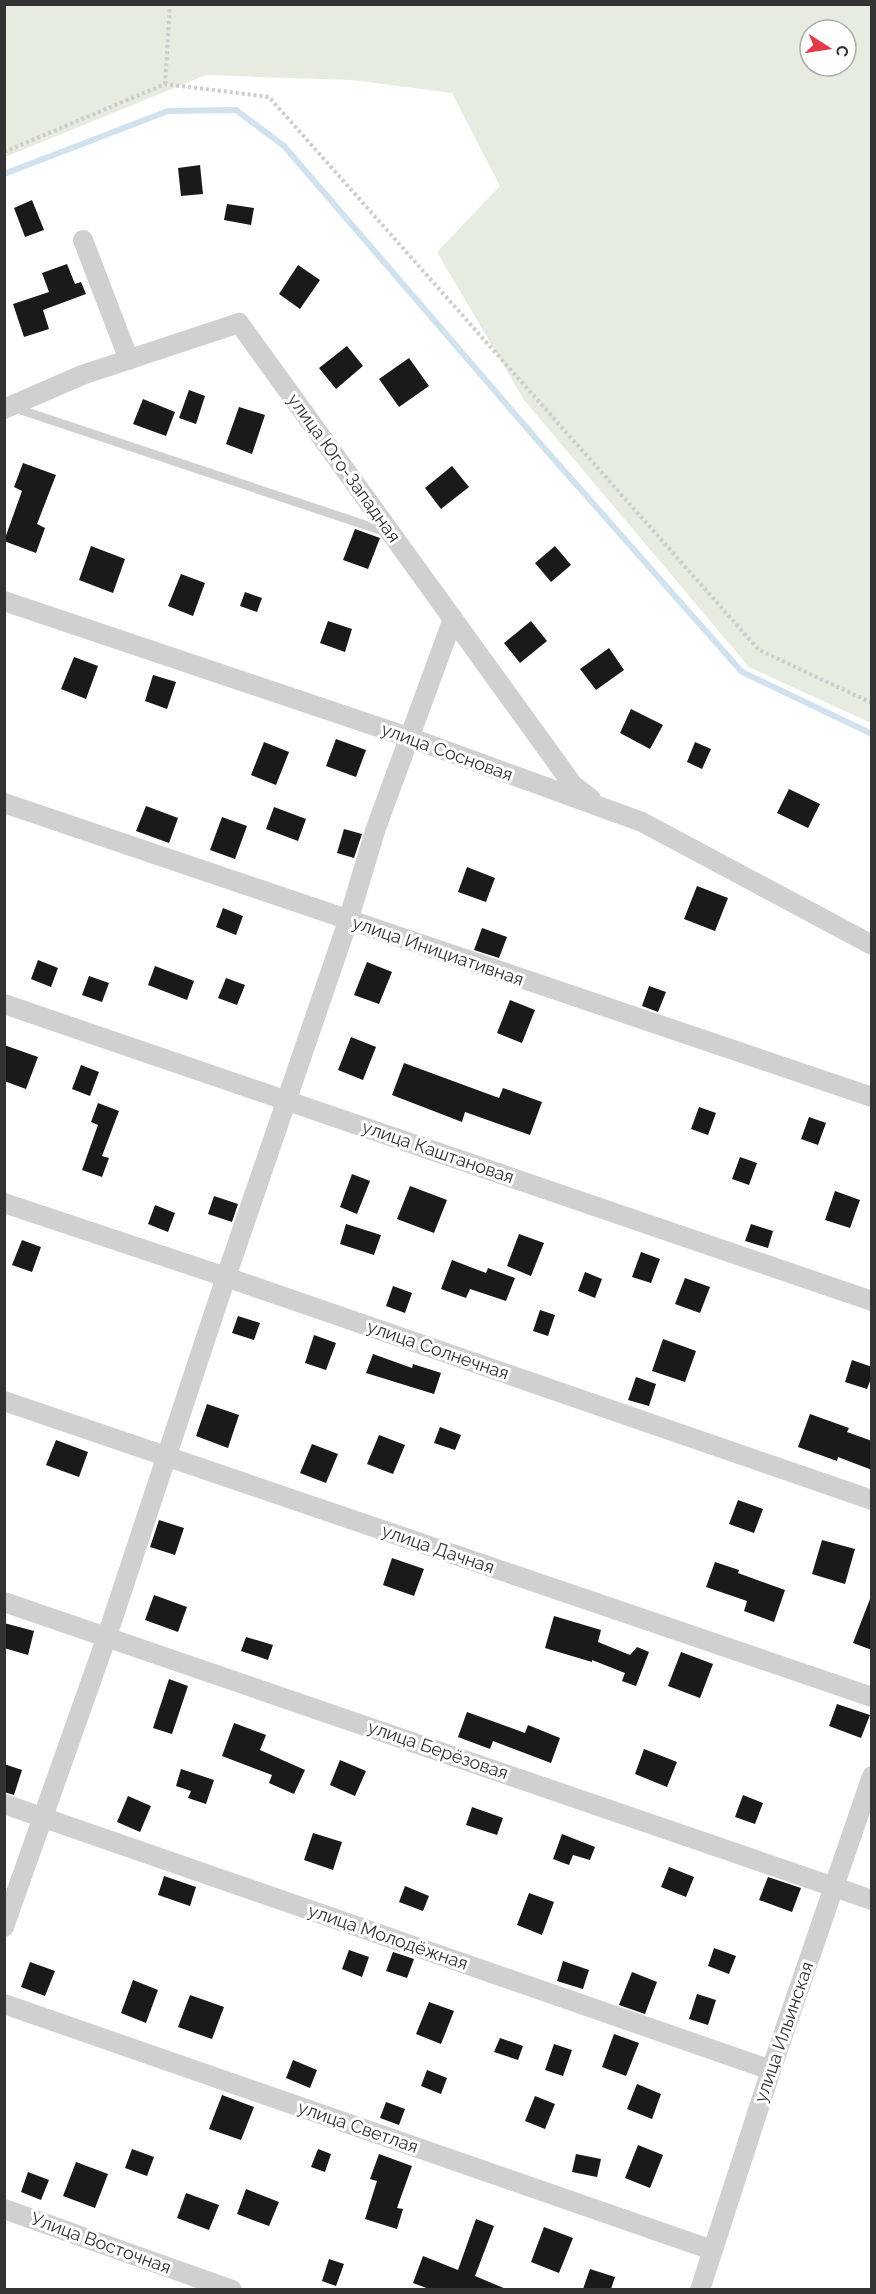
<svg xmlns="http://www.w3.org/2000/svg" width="876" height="2294" viewBox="0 0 876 2294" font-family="Raleway,sans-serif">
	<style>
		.green { fill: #e6ecdf; fill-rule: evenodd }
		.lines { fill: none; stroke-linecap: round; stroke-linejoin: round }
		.stream { stroke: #cfe2ee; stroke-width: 6 }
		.building { fill: #1a1a1a }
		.path { stroke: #cdcdcd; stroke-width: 4; stroke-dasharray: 3 3; stroke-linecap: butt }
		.service { stroke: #d0d0d0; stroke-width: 9 }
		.minor { stroke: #d0d0d0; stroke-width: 20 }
		.labels { text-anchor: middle; stroke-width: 6; stroke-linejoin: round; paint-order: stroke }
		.street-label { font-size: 18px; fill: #333; stroke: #fff }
	</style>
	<rect width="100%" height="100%" fill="#fff"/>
	<path class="green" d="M4,5h867v718l-122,-56 -225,-267 -87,-148 63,-66 -48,-93 -100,-13 -146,-5 -201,82zM810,30h36v36h-36z"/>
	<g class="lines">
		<polyline class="stream" points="4,174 168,111 236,110 284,146 545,449 742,672 872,734"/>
	</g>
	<g class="building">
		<polygon points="200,165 203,194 181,196 178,168"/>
		<polygon points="32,200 44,230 25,237 14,208"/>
		<polygon points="227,204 254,208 251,225 224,220"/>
		<polygon points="67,264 75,284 81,282 86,294 43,310 49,329 24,337 13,304 49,292 42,273"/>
		<polygon points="298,265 320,280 300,309 279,294"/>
		<polygon points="347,346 363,366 336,389 319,368"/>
		<polygon points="409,358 429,386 399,407 379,379"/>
		<polygon points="189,390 205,396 196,424 179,418"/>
		<polygon points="143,399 175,412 166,436 133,424"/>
		<polygon points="239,407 265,415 252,454 226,444"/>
		<polygon points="23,463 56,475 37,524 45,528 36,553 4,541 22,491 14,487"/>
		<polygon points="452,466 469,487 441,509 425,488"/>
		<polygon points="355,529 380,538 368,569 343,560"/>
		<polygon points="91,546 125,559 113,593 79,580"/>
		<polygon points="555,546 571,565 551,582 535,563"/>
		<polygon points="181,574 205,583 193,616 168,606"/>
		<polygon points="245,592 262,598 257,612 240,606"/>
		<polygon points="328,621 352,629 345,652 320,643"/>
		<polygon points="531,621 547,641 520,663 504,643"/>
		<polygon points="609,648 624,670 596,690 580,669"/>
		<polygon points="74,657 98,666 86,699 61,689"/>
		<polygon points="153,675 176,682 167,709 145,701"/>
		<polygon points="631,709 663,725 650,749 620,733"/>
		<polygon points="336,739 366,750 356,777 326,766"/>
		<polygon points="264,742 289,752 276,785 251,775"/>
		<polygon points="695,742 711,749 702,769 687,762"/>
		<polygon points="789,789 820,804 808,828 777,813"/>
		<polygon points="146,806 178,818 169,843 136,831"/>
		<polygon points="274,807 306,819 298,841 266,829"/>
		<polygon points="222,817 247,826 235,859 210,850"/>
		<polygon points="344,829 362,834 354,858 337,853"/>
		<polygon points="467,867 495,878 486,902 458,892"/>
		<polygon points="697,886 728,898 715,931 684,919"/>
		<polygon points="223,908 243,916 236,935 216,927"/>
		<polygon points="482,928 507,937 499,958 474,950"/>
		<polygon points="38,960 58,968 51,987 31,979"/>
		<polygon points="367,962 392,972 379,1004 354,995"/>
		<polygon points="155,966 194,981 187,1000 148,985"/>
		<polygon points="89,976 109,983 102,1002 82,995"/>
		<polygon points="226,978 245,985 237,1005 218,998"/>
		<polygon points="649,986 666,992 658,1012 642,1006"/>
		<polygon points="510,1000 535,1010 522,1043 497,1033"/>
		<polygon points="351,1037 376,1047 363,1080 338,1070"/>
		<polygon points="4,1045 38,1057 26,1089 4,1081"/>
		<polygon points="404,1063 499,1098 503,1088 542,1102 530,1135 465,1112 462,1122 392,1095"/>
		<polygon points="81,1065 99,1072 90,1096 72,1089"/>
		<polygon points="98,1103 119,1111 102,1156 109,1158 102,1177 82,1170 98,1125 91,1122"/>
		<polygon points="699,1107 716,1113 708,1135 691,1129"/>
		<polygon points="809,1117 826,1123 818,1145 801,1139"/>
		<polygon points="740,1157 757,1163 749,1185 732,1179"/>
		<polygon points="352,1174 370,1181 357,1214 340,1207"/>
		<polygon points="410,1186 447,1200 434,1233 397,1219"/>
		<polygon points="835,1191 860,1200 850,1228 825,1220"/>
		<polygon points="214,1196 238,1204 232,1222 208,1214"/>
		<polygon points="155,1205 175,1213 168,1232 148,1224"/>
		<polygon points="346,1224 381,1235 374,1255 340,1244"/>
		<polygon points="751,1224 773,1231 768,1248 745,1241"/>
		<polygon points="519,1234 544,1243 531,1276 507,1266"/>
		<polygon points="22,1240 41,1247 32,1272 12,1265"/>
		<polygon points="641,1252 660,1259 651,1283 632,1277"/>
		<polygon points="452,1260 486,1273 488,1268 515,1278 506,1301 470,1289 466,1298 441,1289"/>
		<polygon points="585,1272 602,1279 595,1298 578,1291"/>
		<polygon points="685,1278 710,1287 700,1313 675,1304"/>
		<polygon points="393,1286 412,1293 405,1313 386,1306"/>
		<polygon points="540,1310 555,1315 548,1336 533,1331"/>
		<polygon points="238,1316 260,1323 254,1340 232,1333"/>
		<polygon points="314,1335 336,1343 326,1370 305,1363"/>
		<polygon points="663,1339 696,1351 685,1382 652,1371"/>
		<polygon points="373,1354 412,1368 413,1364 441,1373 434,1394 366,1373"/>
		<polygon points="852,1360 872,1367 872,1376 867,1389 845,1382"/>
		<polygon points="636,1377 656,1384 649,1406 628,1400"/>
		<polygon points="207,1404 239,1415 228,1448 196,1436"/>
		<polygon points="810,1414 849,1428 847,1432 872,1441 872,1470 838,1457 837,1461 798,1447"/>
		<polygon points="440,1427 461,1435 455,1450 434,1443"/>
		<polygon points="379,1435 405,1445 393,1474 367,1464"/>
		<polygon points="56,1440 88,1452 79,1477 46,1465"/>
		<polygon points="312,1444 338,1454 326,1483 300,1473"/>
		<polygon points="738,1500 763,1509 754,1533 729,1524"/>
		<polygon points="159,1520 184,1528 175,1555 150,1547"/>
		<polygon points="822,1540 855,1549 845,1584 812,1574"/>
		<polygon points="392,1558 424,1569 414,1596 383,1585"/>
		<polygon points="715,1562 739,1570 738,1573 785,1590 774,1622 744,1611 747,1601 706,1587"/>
		<polygon points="154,1595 187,1607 178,1632 145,1620"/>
		<polygon points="870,1599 872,1599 872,1650 853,1643"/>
		<polygon points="554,1616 601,1630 598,1642 630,1655 637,1647 649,1652 636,1686 622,1681 625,1673 592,1660 592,1662 545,1648"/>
		<polygon points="4,1623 34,1631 28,1655 4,1648"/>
		<polygon points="246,1637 273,1645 268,1660 241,1651"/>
		<polygon points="681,1652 713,1664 700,1698 668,1686"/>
		<polygon points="169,1679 188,1686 172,1734 153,1728"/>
		<polygon points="837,1704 870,1715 861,1738 829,1726"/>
		<polygon points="467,1712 525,1733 528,1725 560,1738 551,1763 493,1741 490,1749 458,1737"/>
		<polygon points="234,1723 266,1735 260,1750 305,1770 294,1794 269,1783 272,1775 222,1756"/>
		<polygon points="644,1749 677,1762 667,1787 635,1774"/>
		<polygon points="340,1760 366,1771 355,1796 330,1785"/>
		<polygon points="4,1764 22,1770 14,1795 4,1792"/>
		<polygon points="181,1769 214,1780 206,1804 188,1798 191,1791 176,1786"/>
		<polygon points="743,1795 763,1803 755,1824 735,1817"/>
		<polygon points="128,1796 151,1806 140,1832 117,1822"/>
		<polygon points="472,1807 503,1818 497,1835 466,1825"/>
		<polygon points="313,1833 342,1842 333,1870 304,1860"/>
		<polygon points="562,1834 595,1847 590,1860 573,1855 569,1865 553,1859"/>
		<polygon points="669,1867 694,1877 686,1897 661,1887"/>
		<polygon points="164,1876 196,1887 190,1906 158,1895"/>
		<polygon points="768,1877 801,1888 792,1912 759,1900"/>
		<polygon points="405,1886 429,1896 423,1911 399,1902"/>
		<polygon points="529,1893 554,1902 542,1935 517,1925"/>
		<polygon points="714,1948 736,1956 729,1974 708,1966"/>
		<polygon points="349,1950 369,1957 362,1977 342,1969"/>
		<polygon points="393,1952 414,1959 407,1978 386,1971"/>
		<polygon points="563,1961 589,1970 583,1989 557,1981"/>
		<polygon points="30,1962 55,1971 45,1996 21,1987"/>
		<polygon points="632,1972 657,1982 645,2014 619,2005"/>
		<polygon points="133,1980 158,1990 146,2023 121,2013"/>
		<polygon points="697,1994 716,2000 708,2025 689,2019"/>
		<polygon points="190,1995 224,2007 212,2039 178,2027"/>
		<polygon points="429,2002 454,2011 441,2044 416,2034"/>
		<polygon points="614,2034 639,2043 626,2076 602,2067"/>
		<polygon points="500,2038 523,2046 518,2060 494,2052"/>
		<polygon points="554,2044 572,2050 563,2076 545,2070"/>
		<polygon points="293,2060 317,2070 310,2088 286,2078"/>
		<polygon points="427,2070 447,2078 441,2094 421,2086"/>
		<polygon points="637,2084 661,2094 652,2119 627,2109"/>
		<polygon points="222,2095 254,2107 241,2140 209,2129"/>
		<polygon points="535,2096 555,2104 545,2129 525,2121"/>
		<polygon points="386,2102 405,2109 399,2125 380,2118"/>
		<polygon points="638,2145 663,2155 650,2188 625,2178"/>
		<polygon points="132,2149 154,2157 147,2176 125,2168"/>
		<polygon points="318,2149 331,2154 325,2172 311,2167"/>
		<polygon points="379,2154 412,2166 397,2208 403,2209 397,2229 365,2219 377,2181 370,2179"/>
		<polygon points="576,2154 601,2159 597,2177 572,2172"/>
		<polygon points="76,2162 108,2174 95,2208 63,2196"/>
		<polygon points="28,2172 49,2180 41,2200 21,2192"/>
		<polygon points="246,2189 279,2202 269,2226 237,2214"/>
		<polygon points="186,2193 219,2205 209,2230 177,2218"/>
		<polygon points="476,2219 494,2226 475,2276 506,2289 429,2289 413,2283 423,2256 458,2270"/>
		<polygon points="544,2227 573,2238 559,2273 531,2262"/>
		<polygon points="329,2259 344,2264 336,2286 322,2281"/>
		<polygon points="590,2269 615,2277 611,2289 583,2289"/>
	</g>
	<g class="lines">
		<g class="path">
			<polyline points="165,84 170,4"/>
			<polyline points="4,152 165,84 269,97 759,650 872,703"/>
		</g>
		<polyline class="service" points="12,407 386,532"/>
		<g class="minor">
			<polyline points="83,240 129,360"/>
			<polyline points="4,409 82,375 239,323 573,785 591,799"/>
			<polyline points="4,601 408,737 642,822 872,945"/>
			<polyline points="4,803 872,1097"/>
			<polyline points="4,1004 872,1301"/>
			<polyline points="4,1203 226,1277 872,1500"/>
			<polyline points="4,1401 872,1697"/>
			<polyline points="4,1602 872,1900"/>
			<polyline points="4,1804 771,2070"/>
			<polyline points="4,1927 107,1636 226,1277 348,921 376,828 453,619"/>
			<polyline points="4,2004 712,2250"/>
			<polyline points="4,2209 232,2290"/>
			<polyline points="700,2290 771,2070 872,1776"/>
		</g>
	</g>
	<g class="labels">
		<g class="street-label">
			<text transform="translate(344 468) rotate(54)" y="6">улица Юго-Западная</text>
			<text transform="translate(447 752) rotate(20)" y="6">улица Сосновая</text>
			<text transform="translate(438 951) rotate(19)" y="6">улица Инициативная</text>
			<text transform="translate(438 1152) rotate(19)" y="6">улица Каштановая</text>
			<text transform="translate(438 1350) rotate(19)" y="6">улица Солнечная</text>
			<text transform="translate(438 1549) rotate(19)" y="6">улица Дачная</text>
			<text transform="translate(438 1750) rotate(19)" y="6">улица Берёзовая</text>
			<text transform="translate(388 1937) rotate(19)" y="6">улица Молодёжная</text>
			<text transform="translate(784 2032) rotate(-71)" y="6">улица Ильинская</text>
			<text transform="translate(358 2127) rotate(19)" y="6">улица Светлая</text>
			<text transform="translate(101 2243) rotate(20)" y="6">Улица Восточная</text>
		</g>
	</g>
	<rect width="876" height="2294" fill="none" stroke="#333333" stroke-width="12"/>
	<g transform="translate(828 48) rotate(102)"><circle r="28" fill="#ffffff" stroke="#adadad" stroke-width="1.5"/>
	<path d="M0-4.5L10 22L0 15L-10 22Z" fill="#e63946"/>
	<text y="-9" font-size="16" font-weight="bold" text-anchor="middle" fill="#333333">С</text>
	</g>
</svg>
